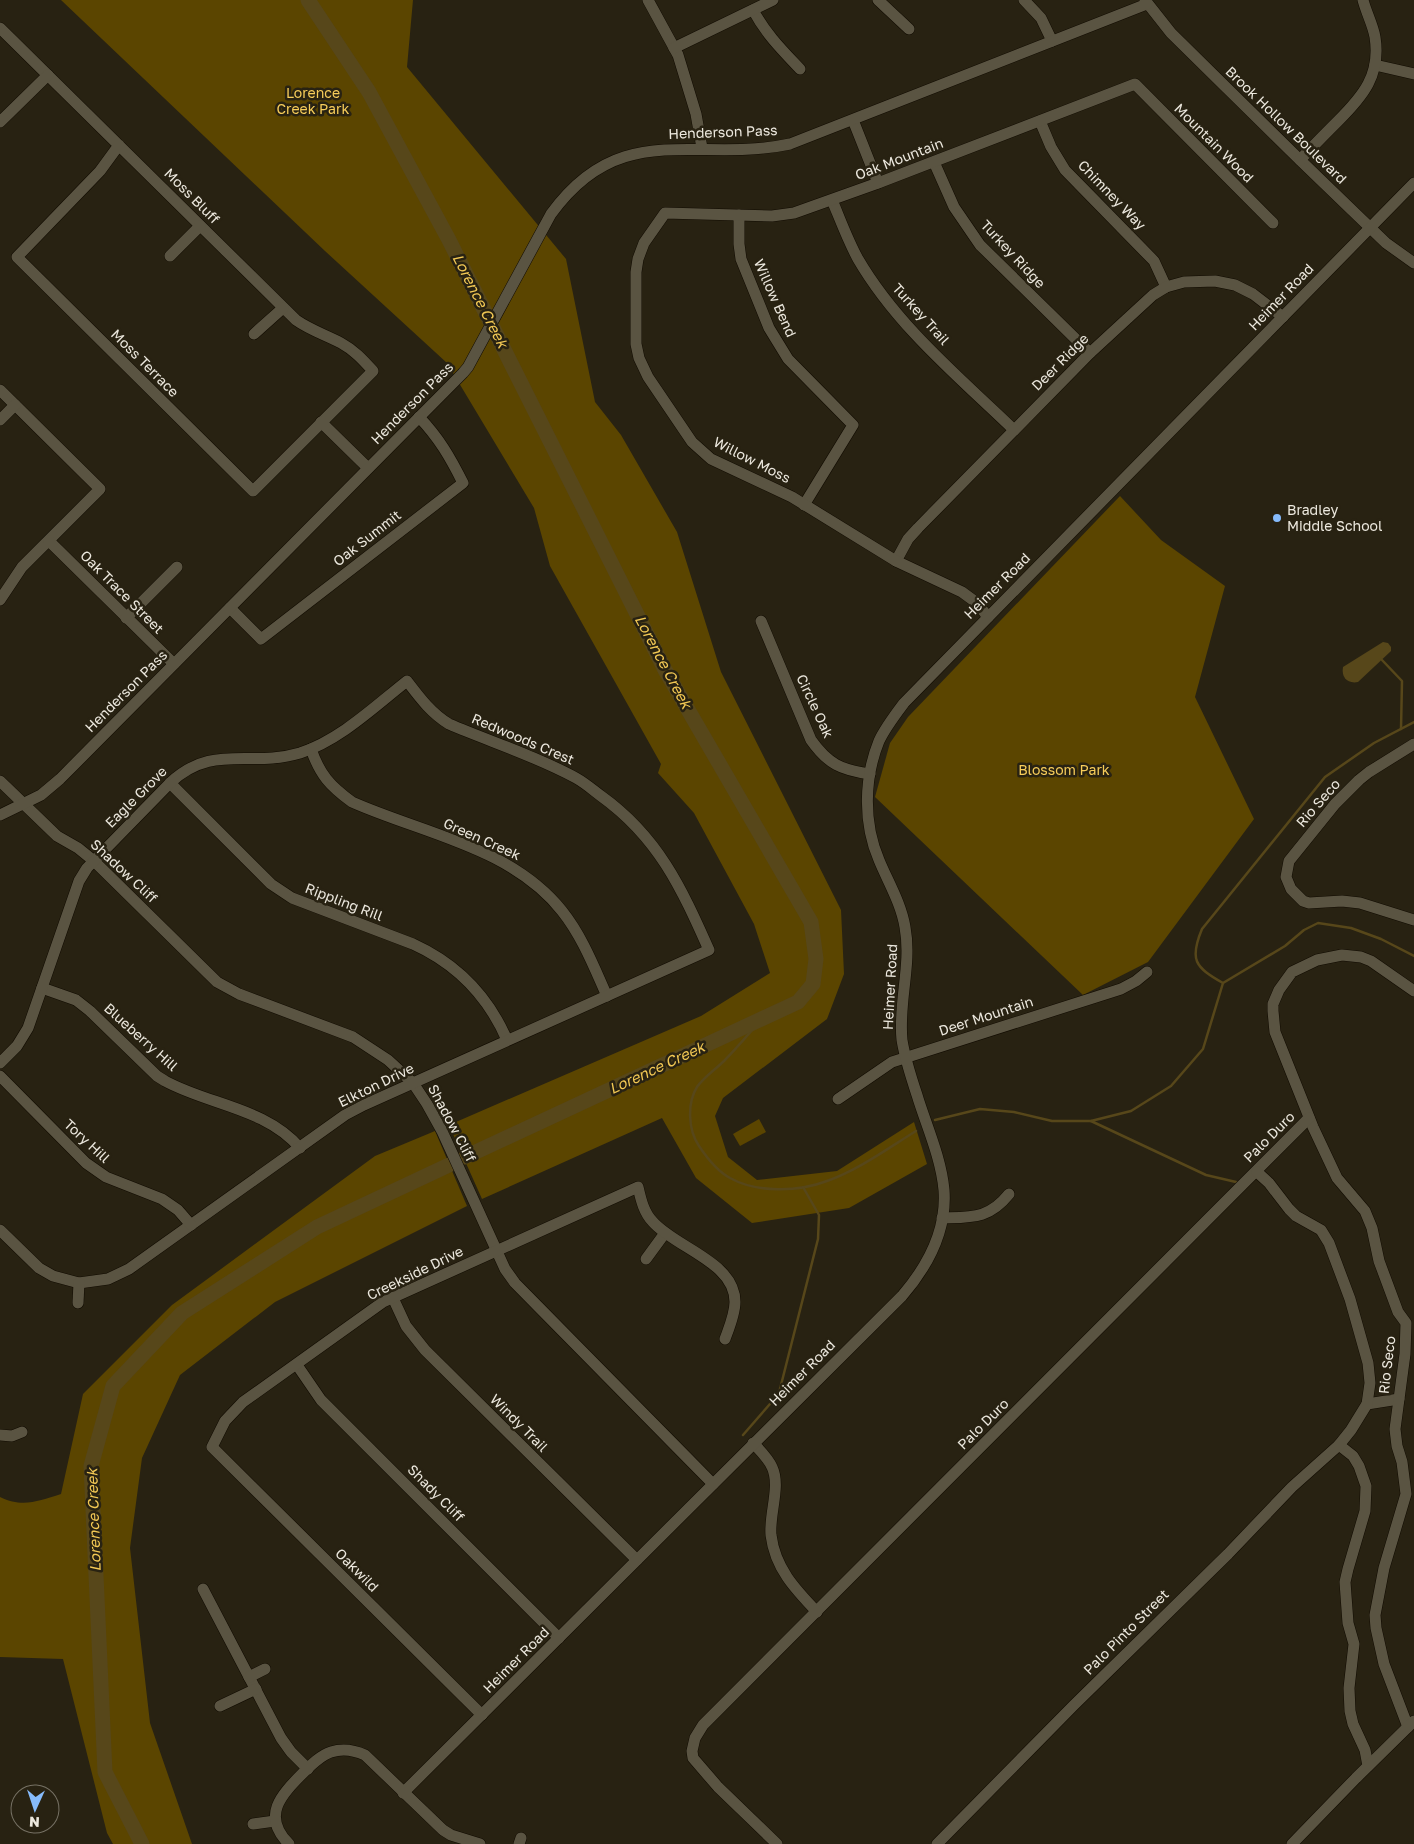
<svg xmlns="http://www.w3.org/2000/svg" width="1414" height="1844" viewBox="0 0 1414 1844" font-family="'Golos Text',sans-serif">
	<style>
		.green { fill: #5b4500 }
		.water { fill: #57471a }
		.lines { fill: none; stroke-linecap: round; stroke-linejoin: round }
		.stream { stroke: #57471a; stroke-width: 2.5 }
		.river { stroke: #57471a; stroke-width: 15 }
		.minor-casing { stroke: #110b01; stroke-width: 12 }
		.minor { stroke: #5a5442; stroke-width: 11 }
		.poi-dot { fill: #86bbfb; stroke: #282212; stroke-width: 2 }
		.labels { text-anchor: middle; stroke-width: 5; stroke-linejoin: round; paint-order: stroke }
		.park-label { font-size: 14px; fill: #f7cd5a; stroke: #282212 }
		.street-label { font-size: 14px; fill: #ece8de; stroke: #282212 }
		.poi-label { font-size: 14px; fill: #ece8de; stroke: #282212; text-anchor: start }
		.water-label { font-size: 15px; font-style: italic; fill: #f2c854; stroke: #282212 }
	</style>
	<rect width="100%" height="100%" fill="#282212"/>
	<g class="green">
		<polygon points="61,0 413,0 407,67 566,259 595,402 621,435 677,532 721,672 841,910 844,974 827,1019 723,1098 715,1116 728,1157 757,1180 837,1171 914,1122 927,1164 849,1208 752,1223 696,1178 662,1118 482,1199 449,1125 701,1016 770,973 754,924 694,813 658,773 661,764 550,566 534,508 447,363 325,251"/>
		<polygon points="1120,496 1161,540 1225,586 1195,697 1254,819 1148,962 1083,995 875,797 890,743 908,717"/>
		<polygon points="759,1119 766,1132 740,1146 733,1134"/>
		<path d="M435,1131l32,75 -192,96 -95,73 -38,83 -12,90 20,175 42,121h-79l-6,-11 -44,-174 -63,-2v-160c23,11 38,4 61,-3l22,-100 89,-89 203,-149z"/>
	</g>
	<path class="water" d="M1383,642l5,1 3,4v4l-33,31c-10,2 -17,-4 -15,-15z"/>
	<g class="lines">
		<g class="stream">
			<polyline points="1382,660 1402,681 1401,729"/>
			<path d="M1223,983c-28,-16 -34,-23 -21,-54l123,-152 49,-34 40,-21"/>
			<path d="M763,1018c-13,14 -25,29 -39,43 -8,8 -20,16 -27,26 -10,16 -9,43 2,59 8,12 18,25 31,32 27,15 68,14 97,3 31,-11 60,-32 89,-50"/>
			<polyline points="935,1120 980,1109 1014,1112 1052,1121 1091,1121 1131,1111 1171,1086 1203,1049 1223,983 1285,946 1304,930 1318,923 1351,928 1381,939 1414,956"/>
			<polyline points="1091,1121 1206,1175 1236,1182"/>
			<polyline points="743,1435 776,1397 780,1389 818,1239 819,1215 803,1187"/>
		</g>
		<g class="river">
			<polyline points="308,0 369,92 449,240 665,670 811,922 816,959 813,984 798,1002 465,1157"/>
			<polyline points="142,1844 105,1772 91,1466 113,1386 182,1313 317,1227 449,1165"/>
		</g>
		<defs>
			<g id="minor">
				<polyline points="648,0 678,55 696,114 702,148"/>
				<polyline points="878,0 909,29"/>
				<polyline points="1024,0 1041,18 1052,41"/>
				<polyline points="1145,0 1171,33 1300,160 1386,243 1414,263"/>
				<path d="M753,10c13,24 28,39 47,59"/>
				<path d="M0,28l296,292c14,10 30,15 45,23 13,7 22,17 32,28l-120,120 -236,-234 83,-86 19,-26"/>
				<polyline points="674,48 773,0"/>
				<polyline points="1375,65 1414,74"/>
				<polyline points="853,120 878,183"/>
				<polyline points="1040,121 1051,147 1065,170 1154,261 1166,287"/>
				<polyline points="0,122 48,75"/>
				<path d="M1300,160c12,-13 25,-26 38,-39 25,-25 43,-46 37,-84 -2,-12 -9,-25 -12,-37"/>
				<polyline points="934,162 954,207 980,245 1090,353"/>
				<path d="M832,200c8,19 16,41 26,59 39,67 101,118 156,171"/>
				<polyline points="739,215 739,244 741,259 769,328 788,359 853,425 804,505"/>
				<polyline points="170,256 200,226"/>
				<polyline points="254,334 283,308"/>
				<polyline points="0,390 100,489 22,567 0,600"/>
				<polyline points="0,420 15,405"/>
				<polyline points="321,422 368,468"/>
				<polyline points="49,541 174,664"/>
				<polyline points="896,561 908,539 918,528 1090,353 1153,295 1166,287 1184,282 1215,281 1235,285 1253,294 1283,317"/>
				<path d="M230,608l31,31 202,-156c-13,-26 -24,-45 -44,-66"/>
				<polyline points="988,617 977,603 962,592 896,561 792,497 711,459 692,442 648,377 639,358 636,344 636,272 638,259 644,243 665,213 772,216 794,213 878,183 1135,84 1273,223"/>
				<polyline points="126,618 177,567"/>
				<path d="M761,621l50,119c17,24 30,30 59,34"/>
				<polyline points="1414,744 1369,772 1359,780 1335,804 1289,861 1286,877 1291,889 1303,901 1309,903 1342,901 1360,903 1414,920"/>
				<path d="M311,749c9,26 19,37 41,53 72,32 159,45 210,109 20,25 32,56 45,85"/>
				<polyline points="0,781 57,836 78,848 94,861 217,982 239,994 353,1037 388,1060 413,1083 427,1104 442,1131 505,1269 515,1283 713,1484"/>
				<path d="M170,783l101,101 21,14 121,46c44,20 75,52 94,96"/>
				<path d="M0,815l41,-20 19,-16 403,-406 5,-6 83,-153c70,-97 145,-50 239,-70l357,-140"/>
				<path d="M42,988l34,12 14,11 67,65 8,5c44,24 101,27 135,67"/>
				<path d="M0,1063l17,-17 11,-18 51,-147 8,-13 83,-85c42,-40 80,-15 130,-30 40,-13 74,-46 107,-72 13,17 24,32 42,43 42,18 87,32 127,54 9,5 17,12 25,18 57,41 80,91 108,154l-345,155 -19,10 -216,154 -21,10 -29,4 -26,-7 -14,-8 -39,-38"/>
				<polyline points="0,1076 86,1163 106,1177 162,1199 178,1210 191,1225"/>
				<polyline points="838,1099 892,1062 1121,989 1136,981 1147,972"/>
				<path d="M942,1218c30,-1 47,1 67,-24"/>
				<polyline points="646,1259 665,1233"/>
				<polyline points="393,1298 406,1326 425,1350 637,1560"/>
				<polyline points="78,1303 79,1283"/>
				<polyline points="297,1365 321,1400 559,1638"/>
				<polyline points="1367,1404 1399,1399"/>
				<polyline points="0,1435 12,1436 22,1432"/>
				<path d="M753,1443c7,7 15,15 19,24 9,19 -3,47 -1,68 4,33 24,54 46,77"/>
				<polyline points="1339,1445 1353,1456 1359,1466 1366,1486 1365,1511 1348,1569 1345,1582 1348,1623 1354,1644 1349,1688 1350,1711 1353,1724 1365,1750 1368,1766"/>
				<polyline points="203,1589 281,1738 291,1752 308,1769"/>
				<polyline points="249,1677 265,1669"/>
				<polyline points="220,1706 256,1689"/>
				<path d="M482,1715l-270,-268 13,-26 18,-19 140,-100 255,-115c3,13 6,26 15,35 23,26 82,40 82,80 0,12 -6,26 -10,37"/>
				<polyline points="1408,1727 1384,1664 1376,1628 1375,1615 1384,1568 1406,1494 1402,1462 1397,1446 1395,1429 1405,1354 1406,1323 1398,1312 1379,1261 1372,1228 1365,1211 1337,1178 1313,1127 1275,1032 1273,1011 1273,1004 1279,990 1292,972 1317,960 1342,955 1361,957 1371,961 1414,991"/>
				<path d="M403,1793l499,-497c25,-29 45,-66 42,-106 -3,-33 -18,-65 -27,-95 -6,-18 -12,-36 -15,-55 -4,-38 10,-75 3,-113 -4,-24 -17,-45 -26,-67 -16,-37 -15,-82 0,-119 6,-13 16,-26 25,-38l510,-520"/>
				<polyline points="253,1824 275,1821"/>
				<path d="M289,1844c-28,-28 -8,-49 14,-71 8,-8 18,-18 28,-21 12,-4 23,-2 34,3l78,75 8,5 29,9"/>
				<polyline points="519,1844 521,1838"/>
				<polyline points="777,1844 718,1787 693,1758 692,1751 695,1738 703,1725 1309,1118"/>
				<polyline points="937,1844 1074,1705 1228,1554 1292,1487 1339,1445 1351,1430 1367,1404 1370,1383 1368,1363 1350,1299 1329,1243 1321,1230 1296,1216 1289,1209 1269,1183 1257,1172"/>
				<polyline points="1292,1844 1356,1778 1414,1721"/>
			</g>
		</defs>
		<use href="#minor" class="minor-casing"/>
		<use href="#minor" class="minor"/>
	</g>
	<circle class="poi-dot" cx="1277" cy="518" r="5"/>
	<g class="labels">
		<g class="park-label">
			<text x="313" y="98">Lorence<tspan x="313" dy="16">Creek Park</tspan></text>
			<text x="1064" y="775">Blossom Park</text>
		</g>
		<g class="street-label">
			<text transform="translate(1286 125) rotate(44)" y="5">Brook Hollow Boulevard</text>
			<text transform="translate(723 132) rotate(-2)" y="5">Henderson Pass</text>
			<text transform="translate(1214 143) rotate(45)" y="5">Mountain Wood</text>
			<text transform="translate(899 159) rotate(-21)" y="5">Oak Mountain</text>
			<text transform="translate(1112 195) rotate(46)" y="5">Chimney Way</text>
			<text transform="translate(192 196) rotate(45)" y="5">Moss Bluff</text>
			<text transform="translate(1013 254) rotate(47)" y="5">Turkey Ridge</text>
			<text transform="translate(1281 297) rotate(-46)" y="5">Heimer Road</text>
			<text transform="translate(775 298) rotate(66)" y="5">Willow Bend</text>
			<text transform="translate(921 314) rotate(48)" y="5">Turkey Trail</text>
			<text transform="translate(1060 362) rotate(-45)" y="5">Deer Ridge</text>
			<text transform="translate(145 363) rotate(45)" y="5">Moss Terrace</text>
			<text transform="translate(412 403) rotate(-45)" y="5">Henderson Pass</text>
			<text transform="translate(752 460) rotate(27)" y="5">Willow Moss</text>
			<text transform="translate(367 538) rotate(-38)" y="5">Oak Summit</text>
			<text transform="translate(997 586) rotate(-45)" y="5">Heimer Road</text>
			<text transform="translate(122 592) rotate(45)" y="5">Oak Trace Street</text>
			<text transform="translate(126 691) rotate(-45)" y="5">Henderson Pass</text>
			<text transform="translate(815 706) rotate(65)" y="5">Circle Oak</text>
			<text transform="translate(523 739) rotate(23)" y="5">Redwoods Crest</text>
			<text transform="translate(136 797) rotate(-45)" y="5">Eagle Grove</text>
			<text transform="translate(1318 803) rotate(-49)" y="5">Rio Seco</text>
			<text transform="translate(482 839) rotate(24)" y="5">Green Creek</text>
			<text transform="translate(124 871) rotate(43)" y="5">Shadow Cliff</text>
			<text transform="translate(344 902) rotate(21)" y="5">Rippling Rill</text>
			<text transform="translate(890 987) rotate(-87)" y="5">Heimer Road</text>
			<text transform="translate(986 1016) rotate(-18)" y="5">Deer Mountain</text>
			<text transform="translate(141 1037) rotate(42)" y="5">Blueberry Hill</text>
			<text transform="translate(376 1085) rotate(-26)" y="5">Elkton Drive</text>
			<text transform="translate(452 1123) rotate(62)" y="5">Shadow Cliff</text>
			<text transform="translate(1269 1137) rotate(-45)" y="5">Palo Duro</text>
			<text transform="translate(87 1141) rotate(43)" y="5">Tory Hill</text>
			<text transform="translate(415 1273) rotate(-26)" y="5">Creekside Drive</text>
			<text transform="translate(1387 1365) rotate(-83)" y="5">Rio Seco</text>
			<text transform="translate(802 1373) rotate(-45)" y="5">Heimer Road</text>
			<text transform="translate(519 1423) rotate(45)" y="5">Windy Trail</text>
			<text transform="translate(983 1424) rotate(-45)" y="5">Palo Duro</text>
			<text transform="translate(436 1493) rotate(45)" y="5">Shady Cliff</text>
			<text transform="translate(357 1570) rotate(45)" y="5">Oakwild</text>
			<text transform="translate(1126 1632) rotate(-45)" y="5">Palo Pinto Street</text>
			<text transform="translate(516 1660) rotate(-45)" y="5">Heimer Road</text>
		</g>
		<g class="poi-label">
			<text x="1287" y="515">Bradley<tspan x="1287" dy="16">Middle School</tspan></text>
		</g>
		<g class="water-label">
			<text transform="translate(480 301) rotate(63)" y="5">Lorence Creek</text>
			<text transform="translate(663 662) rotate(62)" y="5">Lorence Creek</text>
			<text transform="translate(657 1068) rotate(-25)" y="5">Lorence Creek</text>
			<text transform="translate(94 1520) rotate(-92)" y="5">Lorence Creek</text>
		</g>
	</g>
	<g transform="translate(35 1809) rotate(183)"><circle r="24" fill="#282212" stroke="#767164"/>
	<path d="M0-4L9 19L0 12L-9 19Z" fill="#86bbfb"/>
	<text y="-8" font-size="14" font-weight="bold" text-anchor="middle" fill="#ece8de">N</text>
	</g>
</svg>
